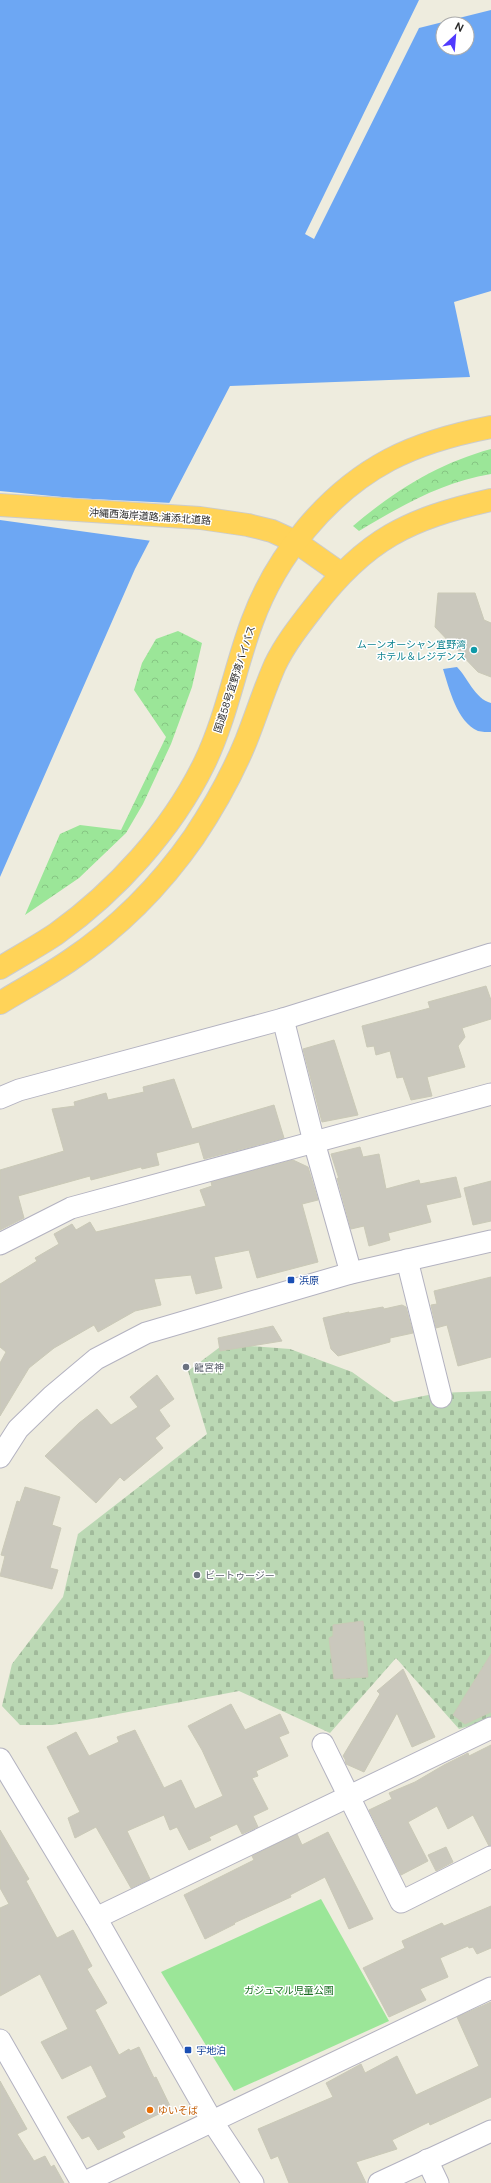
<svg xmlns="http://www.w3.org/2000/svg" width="491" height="2183" viewBox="0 0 491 2183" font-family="'DM Sans','Noto Sans JP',sans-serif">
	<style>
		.forest { fill: url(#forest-crowns) }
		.cemetery { fill: url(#cemetery-stones) }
		.park { fill: #9be698 }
		.water { fill: #6da7f3; fill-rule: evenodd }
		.pier { fill: #eeecde }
		.building { fill: #cac8bd; stroke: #cac9b7 }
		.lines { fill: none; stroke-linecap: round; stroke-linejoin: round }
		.minor-casing { stroke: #b3b2c0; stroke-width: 23 }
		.highway-casing { stroke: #ccc; stroke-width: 24 }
		.minor { stroke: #fff; stroke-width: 21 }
		.highway { stroke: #ffd358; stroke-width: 22 }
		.culture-dot { fill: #0f9aa8; stroke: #fff; stroke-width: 1.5 }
		.transit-dot { fill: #1a4fb4; stroke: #fff; stroke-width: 1.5 }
		.worship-dot { fill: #6b7280; stroke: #fff; stroke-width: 1.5 }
		.food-dot { fill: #e8710a; stroke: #fff; stroke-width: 1.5 }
		.labels { text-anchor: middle; stroke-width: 3; stroke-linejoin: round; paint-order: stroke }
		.street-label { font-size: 10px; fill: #2c2c2c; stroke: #fff }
		.culture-label { font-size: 10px; fill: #0d838f; stroke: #fff; text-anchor: end }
		.transit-label { font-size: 10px; fill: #164399; stroke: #fff; text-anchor: start }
		.worship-label { font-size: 10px; fill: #5b616d; stroke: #fff; text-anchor: start }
		.park-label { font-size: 10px; fill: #186d20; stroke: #fff }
		.food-label { font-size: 10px; fill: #c56008; stroke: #fff; text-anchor: start }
	</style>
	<defs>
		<pattern id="forest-crowns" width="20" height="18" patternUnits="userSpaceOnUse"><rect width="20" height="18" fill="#9be698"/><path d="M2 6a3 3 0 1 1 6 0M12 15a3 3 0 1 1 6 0" fill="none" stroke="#86c583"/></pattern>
		<pattern id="cemetery-stones" width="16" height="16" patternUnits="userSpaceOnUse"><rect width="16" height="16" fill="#bbd8b4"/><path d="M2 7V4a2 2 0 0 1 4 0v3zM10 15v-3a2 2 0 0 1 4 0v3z" fill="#a1ba9b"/></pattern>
	</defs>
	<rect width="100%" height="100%" fill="#eeecde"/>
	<g class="forest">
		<path d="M491,449v25c-49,8 -90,32 -132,57l-6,-5c41,-35 86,-63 138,-77z"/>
		<polygon points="178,631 202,643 192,687 171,744 143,804 126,833 79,878 25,915 60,834 80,825 121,830 166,737 134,690 142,663 156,639"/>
	</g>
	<polygon class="cemetery" points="224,1344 290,1349 352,1372 394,1402 438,1393 491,1391 491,1720 459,1729 396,1658 330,1733 239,1691 86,1720 52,1725 20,1725 2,1706 12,1664 63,1597 78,1534 207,1434 188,1371"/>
	<polygon class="park" points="321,1899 389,2021 234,2091 161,1972"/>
	<g class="water">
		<path d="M0,0h419l-114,234 9,5 105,-211 72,-18v281l-37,11 16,75 -240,9 -95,183 -135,308zM443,24h24v24h-24z"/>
		<path d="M457,667c11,11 18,32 34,36v29c-4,0 -9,0 -13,-1 -21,-9 -29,-43 -35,-62z"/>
	</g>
	<polygon class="pier" points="0,491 73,498 172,503 152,541 0,520"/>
	<g class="building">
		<polygon points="438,593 475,593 484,620 491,623 491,677 478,672 435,627"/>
		<polygon points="486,986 491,1000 491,1019 462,1028 465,1037 458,1046 465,1067 427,1077 432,1096 411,1100 403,1077 397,1078 390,1051 376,1055 374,1046 367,1047 362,1026 430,1008 428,1002"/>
		<polygon points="334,1040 358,1115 322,1122 303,1049"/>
		<polygon points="174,1079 192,1129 274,1105 284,1138 204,1159 199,1142 156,1153 159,1165 142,1169 141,1167 91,1180 90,1176 18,1196 24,1218 0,1230 0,1170 64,1151 52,1109 75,1106 74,1102 106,1093 108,1100 144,1092 143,1087"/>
		<polygon points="360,1147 363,1157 379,1154 386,1189 419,1180 420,1184 456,1177 461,1197 426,1205 431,1222 388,1233 390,1240 369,1246 364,1226 351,1229 337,1178 339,1179 331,1154"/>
		<polygon points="293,1160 308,1167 318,1200 302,1204 318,1262 257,1278 249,1250 214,1257 222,1288 196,1294 191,1275 154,1279 161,1305 135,1311 98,1332 94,1325 54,1348 29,1368 0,1416 0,1363 6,1352 0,1347 0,1284 37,1261 35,1258 59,1244 54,1234 72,1224 76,1230 90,1222 96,1232 206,1206 200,1190 212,1186 211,1182"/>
		<polygon points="491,1181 491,1221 473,1225 464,1188"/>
		<polygon points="491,1277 491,1357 458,1366 447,1325 436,1328 431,1305 437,1304 434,1291"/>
		<polygon points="402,1305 406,1307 413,1333 390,1338 390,1342 338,1356 331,1349 323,1318 349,1312 349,1313 383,1307 384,1309"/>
		<polygon points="273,1326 282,1341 220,1351 218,1338"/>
		<polygon points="157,1375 174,1399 159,1410 170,1426 155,1438 163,1448 124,1481 120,1477 96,1503 45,1456 79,1423 97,1409 111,1425 138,1407 130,1397"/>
		<polygon points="25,1487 60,1497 52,1525 61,1528 50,1568 58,1570 52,1589 0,1576 5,1556 1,1555 17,1501 20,1502"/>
		<polygon points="363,1621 368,1677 334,1679 329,1638 333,1636 333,1625"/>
		<polygon points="491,1654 491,1712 465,1724 453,1715"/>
		<polygon points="403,1669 435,1737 412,1747 397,1713 364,1772 346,1764 345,1759 343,1756 380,1694 377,1691"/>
		<polygon points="231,1704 245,1730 280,1714 289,1733 279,1737 288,1756 256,1771 258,1776 252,1778 268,1809 253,1816 258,1827 242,1834 237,1824 209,1837 211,1840 189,1850 177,1827 170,1830 164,1815 127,1831 150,1879 131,1888 96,1827 75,1838 68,1818 80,1812 47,1747 76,1732 89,1756 119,1742 117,1737 135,1730 164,1788 181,1780 195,1809 223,1796 202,1750 188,1726"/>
		<polygon points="491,1745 491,1845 489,1846 473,1815 448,1829 437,1806 408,1822 428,1861 401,1875 369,1810 392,1799 389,1793 415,1782 444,1765 468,1753 469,1756"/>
		<polygon points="0,1830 29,1879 26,1881 57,1938 73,1930 92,1966 87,1969 107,2003 95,2010 119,2055 129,2049 130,2051 139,2047 154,2078 156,2077 171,2108 122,2132 125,2137 98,2150 89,2136 82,2139 67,2117 107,2097 91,2065 62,2079 41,2042 68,2029 40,1974 0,1996 0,1908 9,1904 0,1888"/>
		<polygon points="328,1832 373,1919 349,1929 325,1877 290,1895 291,1897 234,1923 235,1924 205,1939 184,1895 254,1860 252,1856 297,1834 302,1845"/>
		<polygon points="446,1847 453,1862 436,1871 428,1855"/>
		<polygon points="491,1906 491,1948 477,1954 473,1947 469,1948 468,1946 440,1958 448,1977 420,1989 426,2000 389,2017 363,1968 405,1948 402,1941 442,1923 444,1926"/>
		<polygon points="491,2002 491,2097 430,2125 429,2122 392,2140 397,2149 356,2162 366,2183 289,2183 278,2156 271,2159 258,2129 333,2097 326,2083 361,2064 365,2073 397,2056 416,2095 479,2066 457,2017"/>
		<polygon points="0,2081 27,2129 17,2134 34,2161 45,2156 51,2167 54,2165 64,2183 0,2183"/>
	</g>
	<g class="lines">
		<defs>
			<g id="minor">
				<polyline points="283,1019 314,1142 351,1273"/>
				<polyline points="0,1098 19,1090 283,1019 491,954"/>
				<polyline points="0,1244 71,1208 491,1094"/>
				<polyline points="407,1260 441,1397"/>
				<polyline points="0,1457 18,1429 52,1396 96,1359 146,1333 351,1273 491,1241"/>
				<polyline points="323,1744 401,1902 491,1857"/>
				<polyline points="0,1759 96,1918 212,2121 253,2183"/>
				<polyline points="96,1918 491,1728"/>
				<polyline points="0,2040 82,2183"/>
				<polyline points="427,2160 438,2183"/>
				<polyline points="83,2183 491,1988"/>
				<polyline points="379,2183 491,2131"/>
			</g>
			<g id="highway">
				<polyline points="0,505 200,518 248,525 272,531 296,542 340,573"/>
				<path d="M0,968c18,-11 38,-22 56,-34 60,-43 115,-103 148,-170 22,-45 31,-96 48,-142 24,-66 75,-129 137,-162 32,-17 66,-26 102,-33"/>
				<path d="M0,1003c23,-14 47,-27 69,-42 49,-33 91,-75 125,-124 20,-30 38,-62 52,-96 10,-25 18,-51 29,-76 10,-21 25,-40 39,-58 52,-68 94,-88 177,-107"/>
			</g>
		</defs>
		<use href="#minor" class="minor-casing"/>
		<use href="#highway" class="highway-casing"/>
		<use href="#minor" class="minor"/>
		<use href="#highway" class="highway"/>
	</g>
	<circle class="culture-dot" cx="474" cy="650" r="4"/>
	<g class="transit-dot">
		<rect x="287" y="1276" width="8" height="8" rx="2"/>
		<rect x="184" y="2046" width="8" height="8" rx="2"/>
	</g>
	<g class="worship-dot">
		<circle cx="186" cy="1367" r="4"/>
		<circle cx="197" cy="1575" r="4"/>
	</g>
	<circle class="food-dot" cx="150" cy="2110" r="4"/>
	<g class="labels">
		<g class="street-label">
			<text transform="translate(150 516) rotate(4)" y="4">沖縄西海岸道路;浦添北道路</text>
			<text transform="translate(234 679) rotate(-72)" y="4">国道58号宜野湾バイパス</text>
		</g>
		<g class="culture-label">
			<text x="466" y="648">ムーンオーシャン宜野湾<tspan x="466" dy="12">ホテル＆レジデンス</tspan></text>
		</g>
		<g class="transit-label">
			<text x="299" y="1284">浜原</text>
			<text x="196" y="2054">宇地泊</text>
		</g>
		<g class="worship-label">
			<text x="194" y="1371">龍宮神</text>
			<text x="205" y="1579">ビートゥージー</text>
		</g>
		<g class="park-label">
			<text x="289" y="1994">ガジュマル児童公園</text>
		</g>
		<g class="food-label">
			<text x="158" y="2114">ゆいそば</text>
		</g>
	</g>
	<g transform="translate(455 36) rotate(26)"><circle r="19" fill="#ffffff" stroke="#ababab"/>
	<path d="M0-3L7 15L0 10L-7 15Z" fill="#503aff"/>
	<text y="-6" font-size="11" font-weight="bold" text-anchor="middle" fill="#2c2c2c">N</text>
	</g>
</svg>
